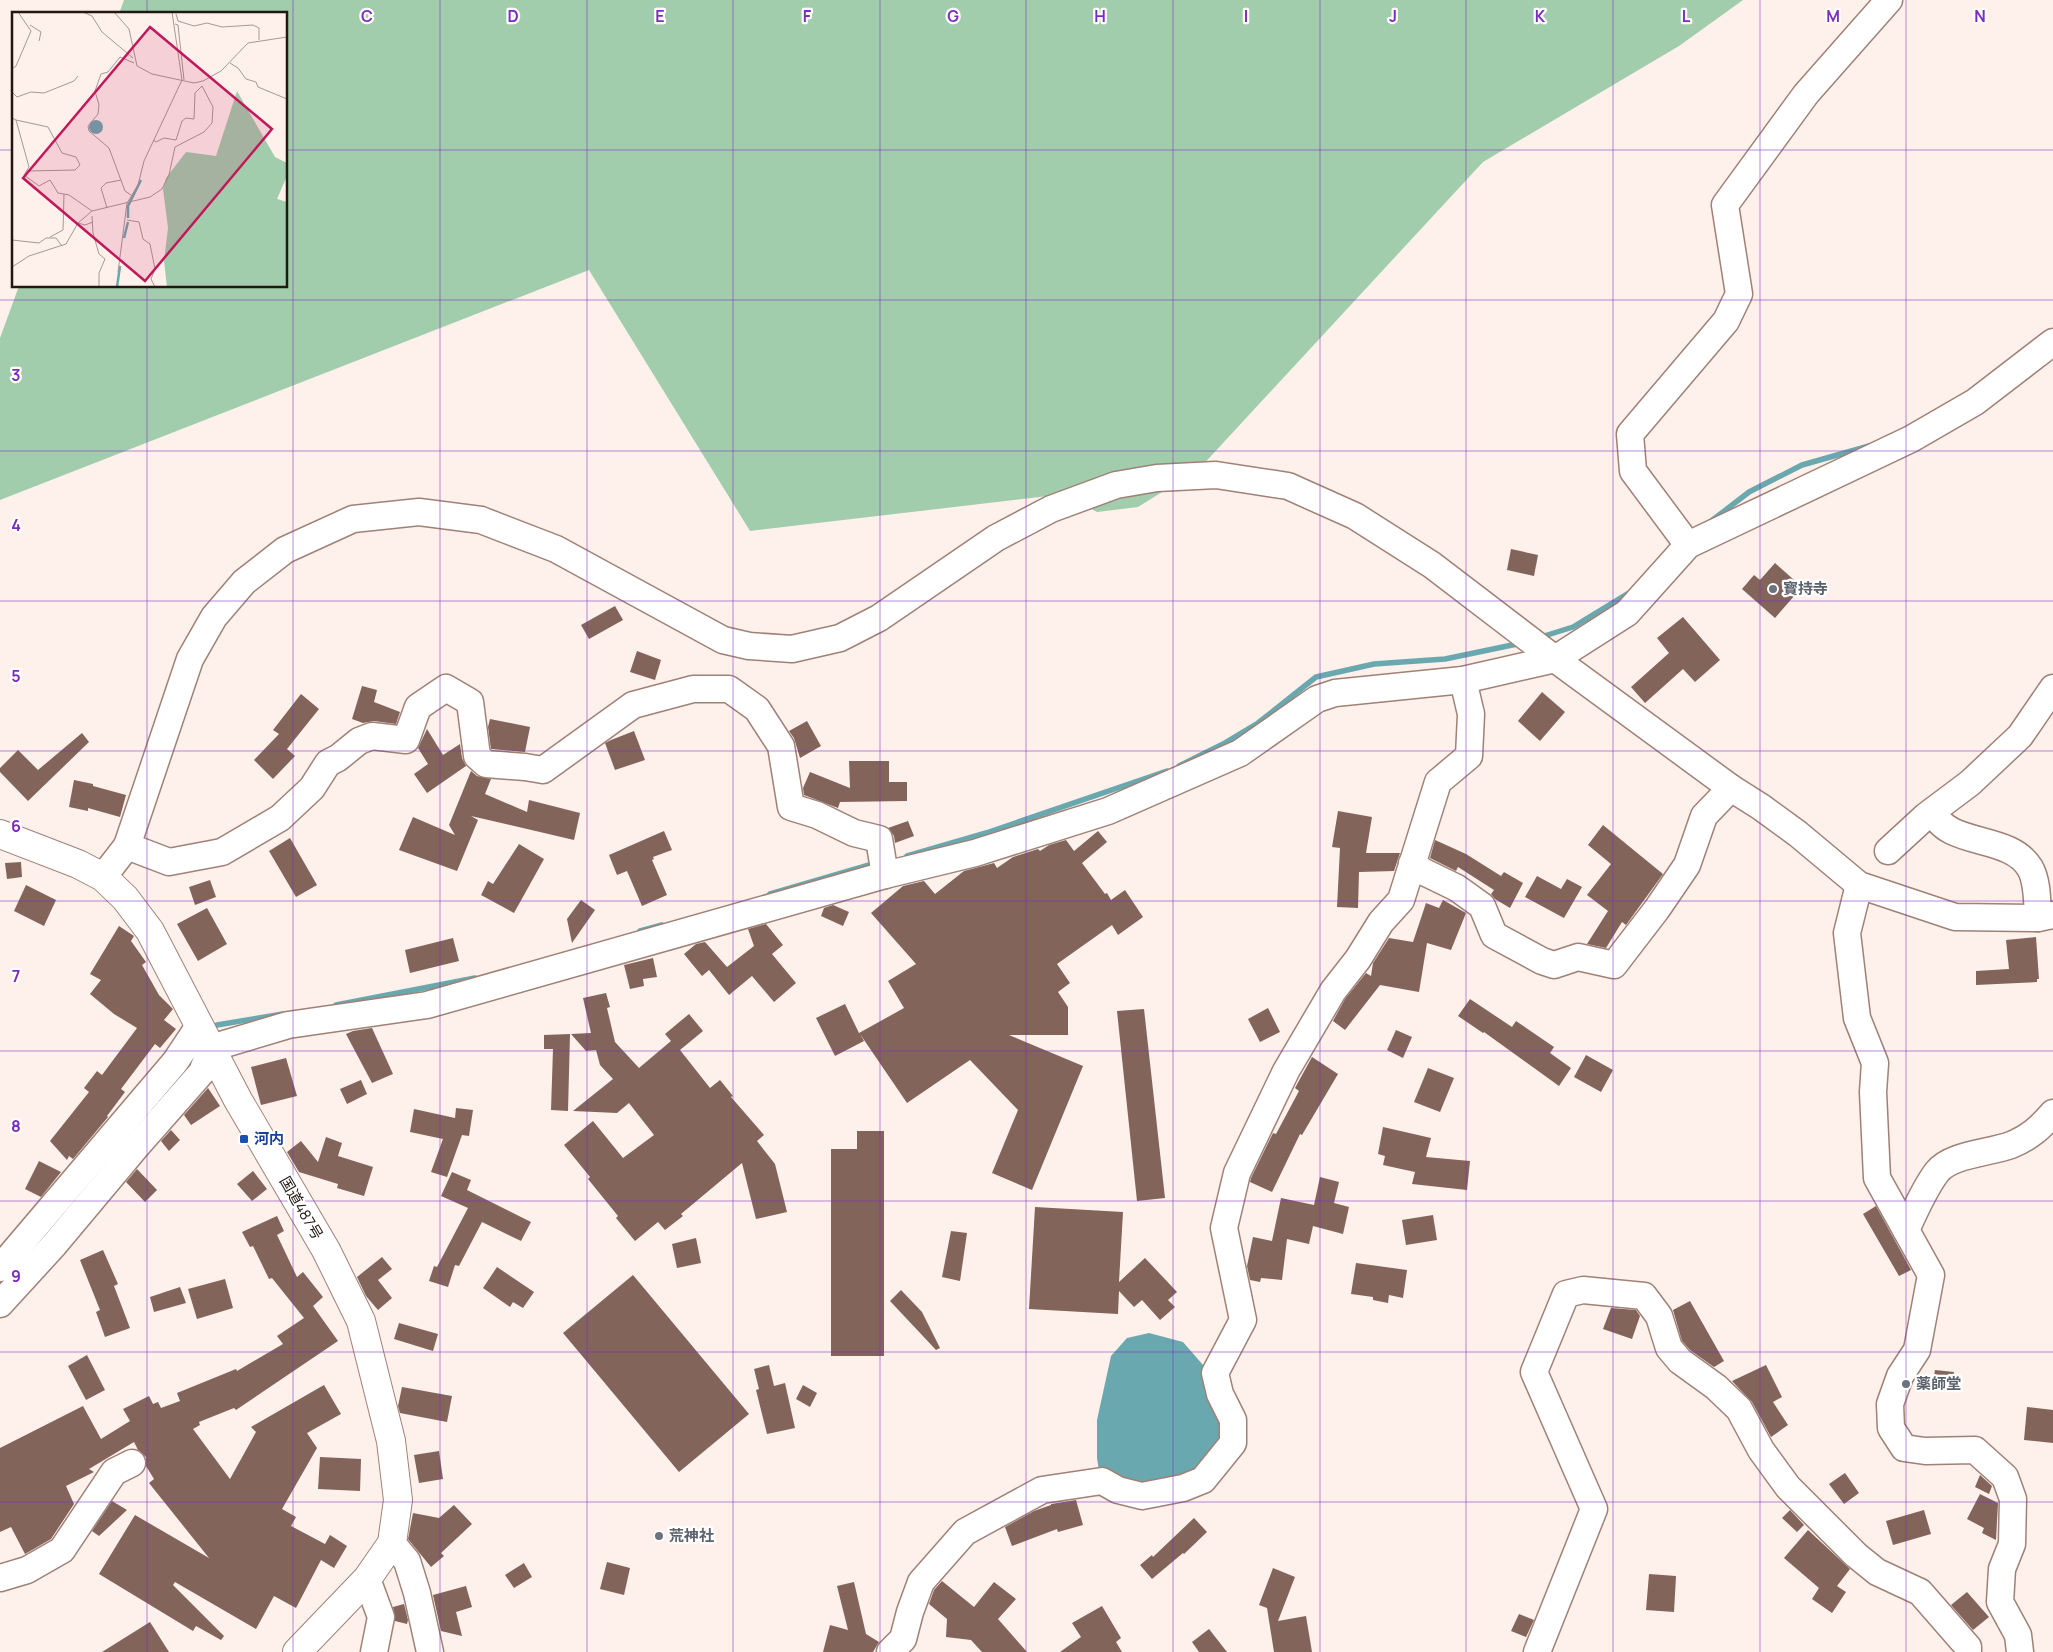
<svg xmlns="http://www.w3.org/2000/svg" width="2053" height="1652" viewBox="0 0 2053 1652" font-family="Manrope,'Noto Sans JP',sans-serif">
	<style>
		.forest { fill: #a1cdac }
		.water { fill: #69a8ae }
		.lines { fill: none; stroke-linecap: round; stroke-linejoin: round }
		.stream { stroke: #69a8ae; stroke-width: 5.5 }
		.building { fill: #82645b }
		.minor-casing { stroke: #a08176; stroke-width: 29 }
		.highway-casing { stroke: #a08176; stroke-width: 30 }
		.minor { stroke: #fff; stroke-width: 26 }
		.highway { stroke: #fff; stroke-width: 28 }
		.grid { fill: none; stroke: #7b2cbf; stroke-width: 1; stroke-opacity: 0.55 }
		.worship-dot { fill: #6b7280; stroke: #fff; stroke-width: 2 }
		.transit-dot { fill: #1a4fb4; stroke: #fff; stroke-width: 2 }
		.labels { text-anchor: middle; stroke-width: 4.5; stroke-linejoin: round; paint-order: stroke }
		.worship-label { font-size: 15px; font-weight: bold; fill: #5b616d; stroke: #fff; text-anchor: start }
		.transit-label { font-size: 15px; font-weight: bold; fill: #164399; stroke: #fff; text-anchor: start }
		.street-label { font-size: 15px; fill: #231712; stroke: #fff }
		.inset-river { fill: none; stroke: #69a8ae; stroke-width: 2.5 }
		.inset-road { fill: none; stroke: #a69994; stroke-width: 1 }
		.view { fill: #c2185b; fill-opacity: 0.15; stroke: #c2185b; stroke-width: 2.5 }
		.inset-edge { fill: none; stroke: #231712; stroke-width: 2.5 }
		.grid-label { font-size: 16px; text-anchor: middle; font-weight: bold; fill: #7b2cbf; stroke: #fff; stroke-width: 4.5; stroke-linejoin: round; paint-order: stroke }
	</style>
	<rect width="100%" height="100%" fill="#fef0eb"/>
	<polygon class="forest" points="124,0 1743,0 1679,46 1483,162 1199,469 1138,507 1097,512 1065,494 750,531 589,270 0,500 0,338 19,286 286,286 286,14 119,14"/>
	<polygon class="water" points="1149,1333 1183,1342 1203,1365 1206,1380 1228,1432 1201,1472 1154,1488 1099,1471 1097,1458 1097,1420 1111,1356 1127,1338"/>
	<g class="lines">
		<g class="stream">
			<polyline points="1710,522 1749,492 1802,465 1869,446"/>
			<polyline points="1541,637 1573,627 1632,591"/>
			<polyline points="1179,766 1223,744 1258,723 1316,677 1374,664 1445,659 1522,643"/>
			<polyline points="907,856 986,833 1167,771"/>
			<polyline points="770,894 876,863"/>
			<polyline points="640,931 662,925"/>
			<polyline points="336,1005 475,978"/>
			<polyline points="217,1025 283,1014"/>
		</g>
	</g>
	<g class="building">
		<polygon points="1511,549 1538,555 1534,576 1507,570"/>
		<polygon points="1775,563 1802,587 1775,618 1742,589 1754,575 1760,580"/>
		<polygon points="615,606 623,620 589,639 581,625"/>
		<polygon points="1683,617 1720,660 1695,682 1683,669 1645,703 1631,687 1669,653 1657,638"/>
		<polygon points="637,651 661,660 655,680 630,672"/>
		<polygon points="362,686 377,690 374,702 400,712 396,724 374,721 363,723 352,719"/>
		<polygon points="1542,692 1565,712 1540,741 1518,721"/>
		<polygon points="301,694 319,709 287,749 295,756 273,779 254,760 279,734 273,730"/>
		<polygon points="490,719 530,727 525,752 491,749 488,727"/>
		<polygon points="807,721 821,746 800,758 794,738 789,731"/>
		<polygon points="427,729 443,755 460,744 462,758 466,766 427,793 414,774 428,764 418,748"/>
		<polygon points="634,731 645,760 615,770 605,743 611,740"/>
		<polygon points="82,733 89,742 28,801 0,772 0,768 18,750 38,770"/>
		<polygon points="849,761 889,761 889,782 907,782 907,801 840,802 838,808 804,795 803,788 810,772 850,788"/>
		<polygon points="471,771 477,776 491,779 485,794 527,812 529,800 580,813 574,840 471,816 478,820 457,871 399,850 413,817 455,835 449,825"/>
		<polygon points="74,780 93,784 93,786 126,795 120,817 88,808 88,811 69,807"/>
		<polygon points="1338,811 1372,817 1366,853 1400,853 1394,871 1359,872 1358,908 1337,907 1340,848 1332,847"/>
		<polygon points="908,821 914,836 895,843 894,836 888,828"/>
		<polygon points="1603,825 1663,874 1626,925 1622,922 1606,948 1587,944 1608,911 1587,895 1611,864 1588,845"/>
		<polygon points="664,831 672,850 653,857 654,859 652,860 667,895 642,906 627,871 617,875 609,855"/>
		<polygon points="1098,831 1107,842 1082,863 1105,894 1107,893 1111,900 1125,890 1143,917 1118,935 1112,925 1057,964 1070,983 1058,992 1068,1007 1068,1035 1009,1035 1083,1066 1032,1190 992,1173 1018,1110 970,1060 907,1103 860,1034 864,1041 835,1056 816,1018 845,1004 859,1033 904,1008 888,981 916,964 871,913 903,886 924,881 935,894 964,871 994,863 997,868 1013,857 1038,849 1040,851 1049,845 1066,840 1074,851"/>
		<polygon points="290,838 317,885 296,897 269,851"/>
		<polygon points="1435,840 1466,854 1501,876 1504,872 1523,883 1510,908 1495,899 1491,894 1494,890 1458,867 1456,871 1430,858"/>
		<polygon points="519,844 544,859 514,913 481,895 488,881 493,884"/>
		<polygon points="21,862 22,877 7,879 5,863"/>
		<polygon points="1537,876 1561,889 1567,879 1582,887 1564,918 1525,897"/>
		<polygon points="210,880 216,897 195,905 189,887"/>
		<polygon points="26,885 56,900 44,926 14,911"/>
		<polygon points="581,900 595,910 572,943 567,919"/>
		<polygon points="1443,900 1466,913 1451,950 1427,943 1419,992 1380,985 1345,1030 1333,1021 1345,999 1366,973 1371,976 1373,963 1389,938 1413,942 1426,903 1439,908"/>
		<polygon points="833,905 849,912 843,926 821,916 824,908"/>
		<polygon points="207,908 227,944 198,961 177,924"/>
		<polygon points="766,924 783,945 772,954 796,983 774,1002 752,976 729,995 709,970 702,976 684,954 696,944 705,942 727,967 754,946 748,929"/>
		<polygon points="119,926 134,936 131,941 146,962 142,965 159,995 173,1009 164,1020 176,1029 160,1048 155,1044 121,1089 125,1092 107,1116 108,1117 73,1159 69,1156 67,1160 50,1141 89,1092 84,1088 97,1071 102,1075 137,1028 114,1014 90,994 101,980 90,974"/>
		<polygon points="2036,937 2039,979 2037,979 2037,982 1976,985 1976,971 2009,969 2006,940"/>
		<polygon points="453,938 459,961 410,973 405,950"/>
		<polygon points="653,958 657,977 643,979 644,986 630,989 624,965"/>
		<polygon points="606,993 610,1007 607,1008 615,1042 639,1068 671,1041 665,1034 689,1014 703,1031 680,1050 710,1088 720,1080 733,1096 731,1097 764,1135 757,1141 775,1164 787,1212 756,1219 742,1163 681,1214 683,1216 665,1230 658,1222 635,1241 616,1218 618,1216 588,1179 590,1177 564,1145 593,1121 623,1158 654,1135 629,1103 617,1113 573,1111 613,1079 600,1065 596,1050 586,1051 571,1034 591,1033 583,998"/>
		<polygon points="1470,999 1512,1027 1516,1021 1554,1047 1550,1053 1571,1068 1559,1086 1484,1032 1483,1033 1458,1016"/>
		<polygon points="1268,1008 1280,1032 1260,1042 1248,1019"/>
		<polygon points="1144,1009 1165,1198 1137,1201 1117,1011"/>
		<polygon points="372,1028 393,1074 372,1083 346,1034 353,1031"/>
		<polygon points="1396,1030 1412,1037 1403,1058 1387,1050"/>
		<polygon points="570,1034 568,1111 551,1110 553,1049 544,1049 544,1035"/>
		<polygon points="1586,1055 1613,1070 1601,1092 1574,1077"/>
		<polygon points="1312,1057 1338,1074 1302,1135 1300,1134 1272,1192 1250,1182 1251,1178 1273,1133 1276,1134 1299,1091 1295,1088"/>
		<polygon points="286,1058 297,1096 261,1105 251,1067"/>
		<polygon points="1428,1068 1454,1078 1440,1112 1414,1102"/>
		<polygon points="361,1080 367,1094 347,1104 340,1089"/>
		<polygon points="208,1088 220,1106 191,1125 184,1115"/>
		<polygon points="456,1108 473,1110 469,1136 462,1135 447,1177 431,1172 443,1139 410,1132 414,1109 455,1118"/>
		<polygon points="1383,1127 1431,1138 1426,1157 1470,1161 1467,1190 1412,1184 1415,1172 1383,1165 1385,1156 1378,1154"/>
		<polygon points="171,1130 180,1140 169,1151 161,1141"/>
		<polygon points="857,1131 884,1131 884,1356 831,1356 831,1149 857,1149"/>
		<polygon points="326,1137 342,1143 338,1156 373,1167 364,1196 337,1188 338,1184 299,1172 287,1152 301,1141 318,1162"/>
		<polygon points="39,1161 61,1172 41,1197 25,1189"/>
		<polygon points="137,1169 157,1190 145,1202 126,1182"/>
		<polygon points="253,1171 267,1189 252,1201 237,1184"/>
		<polygon points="452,1172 471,1180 467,1190 531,1222 521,1241 482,1222 459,1266 455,1265 448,1287 429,1281 434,1266 437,1267 468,1208 441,1196"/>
		<polygon points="1320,1177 1339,1182 1334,1203 1349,1207 1343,1234 1313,1226 1309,1244 1287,1239 1282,1280 1261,1278 1260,1282 1250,1280 1247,1266 1253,1237 1272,1241 1281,1198 1314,1205"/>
		<polygon points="1876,1206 1911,1270 1899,1276 1863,1214"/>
		<polygon points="1035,1207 1123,1212 1119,1282 1145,1258 1177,1292 1168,1300 1175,1307 1160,1320 1142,1300 1134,1307 1119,1291 1118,1314 1029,1309"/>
		<polygon points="1433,1215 1437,1240 1406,1245 1402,1220"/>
		<polygon points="277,1216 284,1231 277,1235 297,1277 303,1272 323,1297 313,1306 338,1341 236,1410 234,1408 199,1422 200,1425 193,1429 230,1479 256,1432 251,1427 324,1385 341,1414 307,1433 317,1448 282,1509 296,1517 291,1526 325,1544 330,1535 347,1546 334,1568 321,1560 296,1608 274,1596 256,1629 175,1582 173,1585 224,1636 221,1640 196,1626 193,1631 99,1574 135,1515 209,1558 149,1483 154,1479 146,1466 146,1457 138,1450 134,1442 89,1469 94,1472 66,1486 74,1504 51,1539 25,1554 11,1527 0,1532 0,1448 83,1406 101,1439 130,1421 123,1409 149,1396 153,1404 158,1402 161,1408 180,1401 177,1393 236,1369 237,1371 283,1344 277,1336 304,1318 272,1278 269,1279 253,1246 250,1247 242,1232"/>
		<polygon points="951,1231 967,1233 960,1281 942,1277"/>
		<polygon points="696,1238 701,1263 677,1268 672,1244"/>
		<polygon points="103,1250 118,1284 114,1286 130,1328 105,1337 96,1312 100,1310 80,1260"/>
		<polygon points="382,1257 392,1269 378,1280 392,1298 378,1310 366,1296 357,1277"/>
		<polygon points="1356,1263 1407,1270 1403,1298 1389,1295 1388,1303 1373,1300 1373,1297 1351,1294"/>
		<polygon points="497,1267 534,1292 523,1308 513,1302 510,1307 483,1288"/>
		<polygon points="633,1275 749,1414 679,1472 563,1333"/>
		<polygon points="225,1279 233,1308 197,1319 188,1289"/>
		<polygon points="180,1287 186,1303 154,1312 150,1297"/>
		<polygon points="901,1290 922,1312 940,1348 936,1350 890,1301"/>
		<polygon points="1690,1301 1724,1361 1714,1367 1690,1350 1682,1341 1673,1310"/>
		<polygon points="1611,1308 1636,1310 1640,1316 1632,1339 1603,1329"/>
		<polygon points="399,1323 438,1334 433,1351 394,1339"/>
		<polygon points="87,1355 105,1390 86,1400 68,1366"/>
		<polygon points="769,1365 774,1386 785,1383 795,1428 767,1434 756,1390 759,1389 754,1369"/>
		<polygon points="1766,1365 1782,1397 1773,1402 1788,1425 1771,1437 1752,1402 1732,1381"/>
		<polygon points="1935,1370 1954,1372 1952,1392 1932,1389"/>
		<polygon points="803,1385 817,1393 810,1407 796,1399"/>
		<polygon points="402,1387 452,1396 447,1422 400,1413 398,1406"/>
		<polygon points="2027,1407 2053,1410 2053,1443 2024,1440"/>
		<polygon points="439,1451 443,1479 419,1483 414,1455"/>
		<polygon points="320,1457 361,1459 360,1491 318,1489"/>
		<polygon points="1845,1473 1859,1493 1844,1504 1829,1484"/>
		<polygon points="1980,1475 1992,1486 1989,1494 1975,1487"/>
		<polygon points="1980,1494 1998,1503 1996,1540 1982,1533 1984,1528 1967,1519"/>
		<polygon points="1076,1500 1083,1525 1058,1532 1057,1529 1012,1546 1005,1527 1034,1511 1051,1505 1051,1504"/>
		<polygon points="112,1501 127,1510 99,1536 92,1531"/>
		<polygon points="454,1505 472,1524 441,1553 444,1556 431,1567 408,1539 413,1513 439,1518"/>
		<polygon points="1790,1510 1804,1525 1797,1532 1782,1518"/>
		<polygon points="1924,1510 1931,1534 1893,1545 1886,1521"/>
		<polygon points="1194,1518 1207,1532 1184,1554 1183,1553 1152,1579 1140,1565 1152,1555 1153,1557"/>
		<polygon points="1808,1530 1850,1569 1837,1586 1846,1592 1832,1613 1812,1599 1819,1588 1784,1558"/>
		<polygon points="607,1562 630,1568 624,1595 600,1589"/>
		<polygon points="524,1563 532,1577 514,1588 505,1575"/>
		<polygon points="1273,1568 1295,1577 1278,1621 1306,1616 1312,1652 1274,1652 1267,1608 1259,1605"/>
		<polygon points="1649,1574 1676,1576 1674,1612 1646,1610"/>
		<polygon points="942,1581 974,1607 994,1582 1016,1599 998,1619 1027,1652 982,1652 971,1640 946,1637 947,1619 929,1604 934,1590"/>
		<polygon points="854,1582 866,1634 879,1642 873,1652 823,1652 830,1625 848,1630 837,1586"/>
		<polygon points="466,1586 472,1607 456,1612 462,1636 441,1631 433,1595"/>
		<polygon points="1967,1592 1989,1617 1973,1630 1951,1605"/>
		<polygon points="404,1604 408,1620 407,1624 395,1621 393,1607"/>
		<polygon points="1102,1606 1121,1638 1116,1642 1122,1652 1060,1652 1081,1637 1072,1623"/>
		<polygon points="1519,1614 1534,1620 1526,1637 1511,1631"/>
		<polygon points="150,1622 169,1652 102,1652"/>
		<polygon points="1209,1629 1227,1652 1199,1652 1192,1642"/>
	</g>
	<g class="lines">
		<defs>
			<g id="minor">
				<polyline points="1688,545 1633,471 1630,434 1726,321 1739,294 1725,205 1806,94 1889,0"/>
				<path d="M1933,811c14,37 76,22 97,57 8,14 7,35 8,50"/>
				<polyline points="127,846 190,659 214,617 244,582 285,550 353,519 419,512 481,520 556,549 723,640 749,646 792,649 840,638 879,618 996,538 1051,509 1116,485 1157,478 1216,475 1288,486 1355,516 1432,565 1555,659 1731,788 1761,807 1798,834 1859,885 1955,917 2038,918 2053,915"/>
				<polyline points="1888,851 1926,816 1970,783 2020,736 2053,688"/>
				<polyline points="1412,863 1422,871 1457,888 1482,906 1494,935 1542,961 1554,965 1578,957 1614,965 1657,909 1687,865 1704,816 1731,788"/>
				<polyline points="103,877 127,846 169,862 222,852 280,818 312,788 328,763 338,758 359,741 372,736 406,740 418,707 446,688 470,702 477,756 486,764 525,767 543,770 633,705 693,689 729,689 757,709 781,746 791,807 817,815 854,833 879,839 885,875"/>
				<polyline points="1859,885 1847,933 1857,1018 1875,1063 1873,1092 1877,1178 1931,1275 1917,1350 1900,1376 1890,1404 1891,1428 1904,1448 1925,1451 1975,1450 2005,1477 2013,1499 2012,1544 2002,1569 2000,1602 2018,1635 2020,1652"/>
				<path d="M1906,1230c9,-19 18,-41 31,-58 14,-18 53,-19 74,-27 19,-8 29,-17 42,-32"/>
				<polyline points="0,1268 175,1062 199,1026"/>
				<polyline points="0,1304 54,1245 136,1147 202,1072 211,1048 288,1025 427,1005 885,875 975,853 1108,811 1240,753 1317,699 1335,693 1463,680 1555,659 1627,613 1688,545 1911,439 1975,402 2053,342"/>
				<polyline points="392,1543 407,1561 417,1593 430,1652"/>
				<polyline points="0,1578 27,1570 62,1550 114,1472 132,1463"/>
				<polyline points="367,1579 381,1617 374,1652"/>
				<polyline points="890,1652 903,1639 910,1612 921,1582 965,1532 1042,1490 1102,1481 1118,1490 1142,1496 1183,1488 1203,1480 1233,1443 1233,1420 1220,1394 1215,1373 1243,1320 1224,1228 1237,1173 1286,1071 1333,991 1358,959 1381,922 1401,900 1438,782 1469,756 1471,714 1463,680"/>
				<polyline points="1537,1652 1594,1509 1534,1372 1566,1294 1583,1290 1644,1296 1659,1316 1669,1348 1680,1361 1716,1387 1739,1409 1761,1450 1788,1487 1856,1555 1877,1572 1920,1592 1968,1647 1968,1652"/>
			</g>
			<polyline id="highway" points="0,834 78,864 103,877 125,898 150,931 238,1100 326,1250 361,1321 391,1441 398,1500 392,1543 367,1579 297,1652"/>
		</defs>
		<use href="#minor" class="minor-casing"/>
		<use href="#highway" class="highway-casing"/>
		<use href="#minor" class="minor"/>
		<use href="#highway" class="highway"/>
	</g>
	<path class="grid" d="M147,0v14M293,0v1652M440,0v1652M587,0v1652M733,0v1652M880,0v1652M1026,0v1652M1173,0v1652M1320,0v1652M1466,0v1652M1613,0v1652M1760,0v1652M1906,0v1652M0,150h14M286,150h1767M147,286v1366M0,300h2053M0,451h2053M0,601h2053M0,751h2053M0,901h2053M0,1051h2053M0,1201h2053M0,1352h2053M0,1502h2053"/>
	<g class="worship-dot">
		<circle cx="1773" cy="589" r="5"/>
		<circle cx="1906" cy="1384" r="5"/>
		<circle cx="659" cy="1536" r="5"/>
	</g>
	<rect class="transit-dot" x="239" y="1134" width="10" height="10" rx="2.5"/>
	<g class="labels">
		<g class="worship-label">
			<text x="1783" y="594">寳持寺</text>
			<text x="1916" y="1389">薬師堂</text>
			<text x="669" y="1541">荒神社</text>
		</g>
		<g class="transit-label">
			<text x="254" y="1144">河内</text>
		</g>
		<g class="street-label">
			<text transform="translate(301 1208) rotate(60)" y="5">国道487号</text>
		</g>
	</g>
	<g transform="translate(12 12)">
		<rect width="275" height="275" fill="#fef0eb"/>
		<path d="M225,79l38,66 12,6v13l-10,23 10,3v85h-120l-3,-26 4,-33 -5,-39 3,-11 20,-26 30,4z" fill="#a1cdac"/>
		<path d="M77 115a7 7 0 1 1 14 0a7 7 0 1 1-14 0Z" fill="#69a8ae"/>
		<path class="inset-river" d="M116,206v-12l13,-26M112,226l4,-16M105,275l3,-21"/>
		<path class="inset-road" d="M71,0l9,4 10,16 31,26M102,0l15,17 8,37 15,8 42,9 9,-2 18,-10 27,-28 39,-6M164,2l2,7 16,5 13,-3 15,4 31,-2 6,3v12M163,12l3,1 6,55M18,13l11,7 -2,9M218,51l8,5 8,11 10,3 2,5 29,12M0,57l4,-3 15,-35 -13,-19M0,80l5,5 14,-5 13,1 30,-12 4,-5M0,106l4,2 13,47 -5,8 15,11 11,-6 8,13 11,2 23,16M4,108l32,7 14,26 14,4 4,8 -5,5 -48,1M141,128l3,2 8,-4 12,2 6,-19 4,-3 8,1 1,-26 7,-7M119,183l-6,-4 -16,-43 -20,-17 -1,-5 10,-12 1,-9 -4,-14 6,-17 7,-2 12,-15 14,6M95,196l-6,-20 5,-5 15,-3M80,204l1,17 6,21 6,5 -6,14v14M115,208l12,2 4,17 7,5 5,25 -4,10 4,8M66,211l7,2 8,-3M38,225l13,-7 1,-36M0,228l27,3 7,-5h10l6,8M0,255l17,-11 37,-12 12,-21 14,-12 58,-14 12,-8 7,-14 6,-28 29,-15 8,-9 1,-16 -11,-21M106,260l9,-69 11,-18 6,-24 38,-81 -10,-68"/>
		<path class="view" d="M138,15l122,102 -127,152 -122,-103z"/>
		<rect width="275" height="275" class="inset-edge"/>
	</g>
	<g class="grid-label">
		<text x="367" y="22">C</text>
		<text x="513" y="22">D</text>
		<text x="660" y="22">E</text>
		<text x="807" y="22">F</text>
		<text x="953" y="22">G</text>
		<text x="1100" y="22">H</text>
		<text x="1246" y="22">I</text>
		<text x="1393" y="22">J</text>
		<text x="1540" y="22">K</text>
		<text x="1686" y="22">L</text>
		<text x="1833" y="22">M</text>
		<text x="1980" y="22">N</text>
		<text x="16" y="381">3</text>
		<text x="16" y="531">4</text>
		<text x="16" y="682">5</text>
		<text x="16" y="832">6</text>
		<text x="16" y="982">7</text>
		<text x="16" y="1132">8</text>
		<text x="16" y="1282">9</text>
	</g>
</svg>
